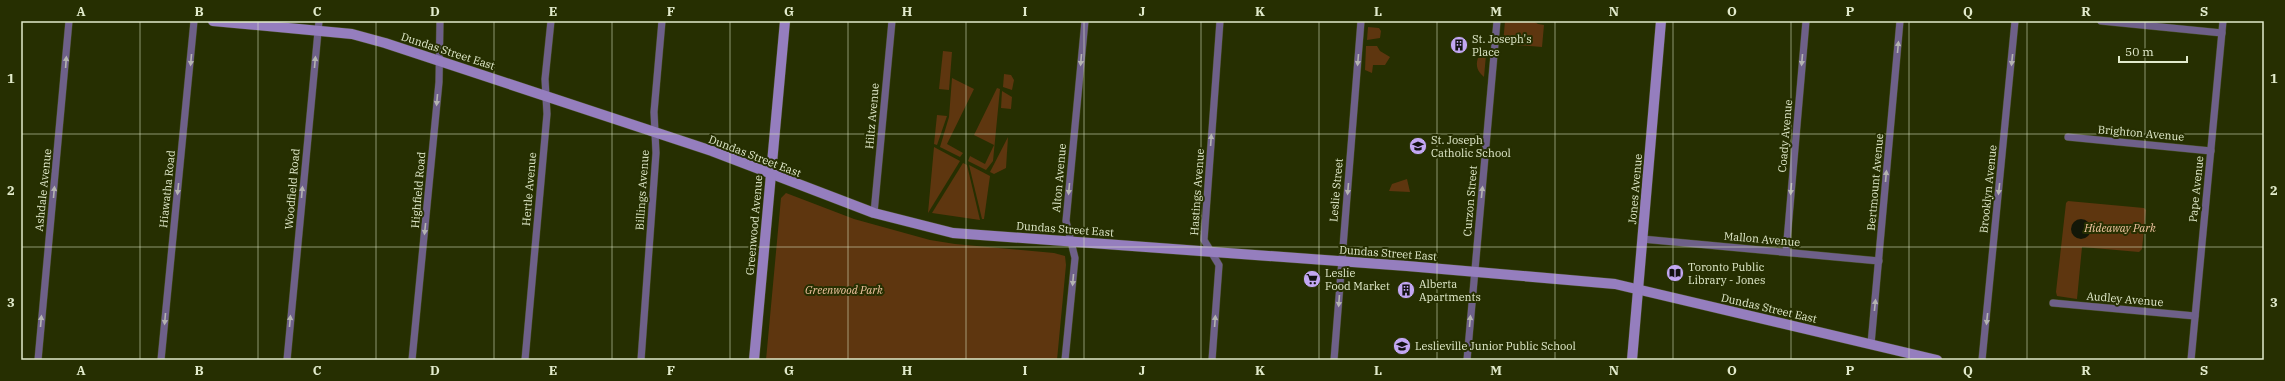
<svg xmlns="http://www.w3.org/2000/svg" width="2285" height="381" viewBox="0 0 2285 381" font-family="'IBM Plex Serif',serif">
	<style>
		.green { fill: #5e360f }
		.water { fill: #131708 }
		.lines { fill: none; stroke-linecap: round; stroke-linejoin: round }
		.street-casing { stroke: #444d21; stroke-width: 8 }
		.secondary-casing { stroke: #444d21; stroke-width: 11 }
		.street { stroke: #6e6089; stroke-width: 7 }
		.secondary { stroke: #957ebe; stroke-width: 10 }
		.oneway { fill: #b4b3b1 }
		.grid { fill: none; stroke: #e2ebcc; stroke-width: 1; stroke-opacity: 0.55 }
		.labels { text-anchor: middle; stroke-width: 4; stroke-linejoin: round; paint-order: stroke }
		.poi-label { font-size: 11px; fill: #e2ebcc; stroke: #262f01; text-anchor: start }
		.street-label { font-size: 11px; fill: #e2ebcc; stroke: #262f01 }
		.park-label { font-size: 11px; font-style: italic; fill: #f3c6a2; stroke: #262f01 }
		.neatline { fill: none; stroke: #e2ebcc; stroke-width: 1.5 }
		.grid-label { font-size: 13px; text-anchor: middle; font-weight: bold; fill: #e2ebcc }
	</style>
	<rect width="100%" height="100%" fill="#262f01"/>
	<g class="green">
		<polygon points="1505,21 1533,21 1538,24 1544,25 1542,47 1503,44"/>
		<polygon points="1368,27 1379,28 1381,31 1380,38 1367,40"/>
		<polygon points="1366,46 1377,46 1380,51 1390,57 1385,65 1373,65 1372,73 1365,70"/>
		<polygon points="943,51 952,52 949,90 939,89"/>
		<path d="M1486,55l-2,22c-6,-5 -9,-11 -6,-19z"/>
		<polygon points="1004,74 1011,75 1014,80 1012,90 1003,87"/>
		<polygon points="952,78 974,89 947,144 963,153 960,157 940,147 949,117"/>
		<polygon points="997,88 1000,89 993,161 986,170 968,161 970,156 985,164 994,145 974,135"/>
		<polygon points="1002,91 1012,97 1011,109 1001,108"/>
		<polygon points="937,115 947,116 937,145 934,144"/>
		<polygon points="1008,137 1006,168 994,174 990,172"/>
		<polygon points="934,147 960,161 928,213"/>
		<polygon points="963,163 967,165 980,220 932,213"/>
		<polygon points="969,165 990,176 984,219 982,219"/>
		<polygon points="1407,179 1410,192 1389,191 1392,184"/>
		<polygon points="786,193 854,219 930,240 955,244 1054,253 1065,256 1066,265 1057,360 766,360 781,198"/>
		<polygon points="2068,201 2144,208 2146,210 2142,249 2139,252 2082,247 2077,299 2057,296 2056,292 2066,203"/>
	</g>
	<circle class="water" cx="2081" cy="229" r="10"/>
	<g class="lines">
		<defs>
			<g id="street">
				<polyline points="2101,21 2222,33"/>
				<polyline points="2068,137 2211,151"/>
				<polyline points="874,213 892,21"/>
				<polyline points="1642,239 1879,261"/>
				<polyline points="1786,252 1806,21"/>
				<polyline points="2053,303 2195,316"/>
				<polyline points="1871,344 1900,21"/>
				<polyline points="38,360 69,21"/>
				<polyline points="161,360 194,21"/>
				<polyline points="287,360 319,21"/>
				<polyline points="412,360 439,82 440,21"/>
				<polyline points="525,360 547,114 545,79 551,21"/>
				<polyline points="641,360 656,153 654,112 662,21"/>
				<polyline points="1065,360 1075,258 1066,221 1085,21"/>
				<polyline points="1212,360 1219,265 1204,240 1220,21"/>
				<polyline points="1334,360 1361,21"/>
				<polyline points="1467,360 1497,21"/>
				<polyline points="1982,360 2015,21"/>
				<polyline points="2191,360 2223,21"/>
			</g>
			<g id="secondary">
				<polyline points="213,21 352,34 385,43 712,151 874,213 953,233 1407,266 1615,284 1937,360"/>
				<polyline points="754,360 785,21"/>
				<polyline points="1632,360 1661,21"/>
			</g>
		</defs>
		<use href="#street" class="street-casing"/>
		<use href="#secondary" class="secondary-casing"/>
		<use href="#street" class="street"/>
		<use href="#secondary" class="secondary"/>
	</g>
	<defs><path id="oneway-solid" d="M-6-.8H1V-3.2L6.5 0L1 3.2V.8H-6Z"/></defs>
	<g class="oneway">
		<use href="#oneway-solid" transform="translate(1898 47) rotate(-85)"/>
		<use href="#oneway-solid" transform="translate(191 60) rotate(95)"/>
		<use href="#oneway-solid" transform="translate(1081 60) rotate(95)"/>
		<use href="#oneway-solid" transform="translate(1358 60) rotate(95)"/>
		<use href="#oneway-solid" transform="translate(1802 60) rotate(95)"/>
		<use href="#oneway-solid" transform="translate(2012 60) rotate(96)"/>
		<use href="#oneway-solid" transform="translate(66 62) rotate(-86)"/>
		<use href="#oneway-solid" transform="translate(315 62) rotate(-85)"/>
		<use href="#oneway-solid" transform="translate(437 100) rotate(95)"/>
		<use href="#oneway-solid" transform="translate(1211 140) rotate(-86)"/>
		<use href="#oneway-solid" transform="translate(1886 176) rotate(-85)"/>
		<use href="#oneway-solid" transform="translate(178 189) rotate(96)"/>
		<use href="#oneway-solid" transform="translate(1069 189) rotate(95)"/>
		<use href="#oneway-solid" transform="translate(1348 189) rotate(95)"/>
		<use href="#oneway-solid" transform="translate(1791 189) rotate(95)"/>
		<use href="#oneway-solid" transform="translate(1999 189) rotate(96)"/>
		<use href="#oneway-solid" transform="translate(54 192) rotate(-85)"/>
		<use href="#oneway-solid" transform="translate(302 192) rotate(-85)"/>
		<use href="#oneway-solid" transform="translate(1482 192) rotate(-84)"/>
		<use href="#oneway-solid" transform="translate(425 229) rotate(96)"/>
		<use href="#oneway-solid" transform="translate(1073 280) rotate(95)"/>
		<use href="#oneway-solid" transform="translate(1339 301) rotate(94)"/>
		<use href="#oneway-solid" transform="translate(1875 305) rotate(-84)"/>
		<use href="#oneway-solid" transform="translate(165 319) rotate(95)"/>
		<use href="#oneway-solid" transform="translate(1987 319) rotate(96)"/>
		<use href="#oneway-solid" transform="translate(41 321) rotate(-85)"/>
		<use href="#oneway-solid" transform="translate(290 321) rotate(-85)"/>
		<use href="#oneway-solid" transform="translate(1215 321) rotate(-86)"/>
		<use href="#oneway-solid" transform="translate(1470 321) rotate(-85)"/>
	</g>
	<path class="grid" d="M140,21v339M258,21v339M376,21v339M494,21v339M612,21v339M730,21v339M848,21v339M966,21v339M1084,21v339M1201,21v339M1319,21v339M1437,21v339M1555,21v339M1673,21v339M1791,21v339M1909,21v339M2027,21v339M2145,21v339M21,134h2243M21,247h2243"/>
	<defs>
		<symbol id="building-disc" viewBox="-11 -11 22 22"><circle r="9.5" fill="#c2a7f2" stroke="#262f01"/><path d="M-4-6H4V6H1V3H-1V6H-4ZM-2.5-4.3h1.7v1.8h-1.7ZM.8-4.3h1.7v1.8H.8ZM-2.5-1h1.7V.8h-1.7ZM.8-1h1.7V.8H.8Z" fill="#111"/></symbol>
		<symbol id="school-disc" viewBox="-11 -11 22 22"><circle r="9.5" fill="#c2a7f2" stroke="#262f01"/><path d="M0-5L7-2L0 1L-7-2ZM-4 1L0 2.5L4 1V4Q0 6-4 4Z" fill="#111"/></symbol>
		<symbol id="library-disc" viewBox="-11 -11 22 22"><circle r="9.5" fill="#c2a7f2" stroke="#262f01"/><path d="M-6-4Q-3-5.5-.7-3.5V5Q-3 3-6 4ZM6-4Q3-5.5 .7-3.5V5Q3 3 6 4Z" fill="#111"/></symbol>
		<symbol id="supermarket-disc" viewBox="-11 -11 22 22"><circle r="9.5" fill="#c2a7f2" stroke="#262f01"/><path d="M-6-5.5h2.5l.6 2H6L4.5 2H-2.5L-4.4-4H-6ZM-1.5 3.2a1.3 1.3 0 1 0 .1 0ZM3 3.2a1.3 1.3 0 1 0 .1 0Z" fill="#111"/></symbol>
	</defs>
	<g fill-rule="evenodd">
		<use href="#building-disc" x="1449" y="35" width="20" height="20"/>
		<use href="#school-disc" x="1408" y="136" width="20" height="20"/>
		<use href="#library-disc" x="1665" y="263" width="20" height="20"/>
		<use href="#supermarket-disc" x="1302" y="269" width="20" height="20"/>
		<use href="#building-disc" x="1396" y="280" width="20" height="20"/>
		<use href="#school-disc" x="1392" y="336" width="20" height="20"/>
	</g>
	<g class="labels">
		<g class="poi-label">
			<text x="1472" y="43">St. Joseph's<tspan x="1472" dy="13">Place</tspan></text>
			<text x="1431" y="144">St. Joseph<tspan x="1431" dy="13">Catholic School</tspan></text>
			<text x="1688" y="271">Toronto Public<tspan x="1688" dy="13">Library - Jones</tspan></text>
			<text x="1325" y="277">Leslie<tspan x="1325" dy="13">Food Market</tspan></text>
			<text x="1419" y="288">Alberta<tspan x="1419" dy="13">Apartments</tspan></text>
			<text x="1415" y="350">Leslieville Junior Public School</text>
		</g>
		<g class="street-label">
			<text transform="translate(448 51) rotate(18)" y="4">Dundas Street East</text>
			<text transform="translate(872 116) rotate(-85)" y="4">Hiltz Avenue</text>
			<text transform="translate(2141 133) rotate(5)" y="4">Brighton Avenue</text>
			<text transform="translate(1785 136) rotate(-85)" y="4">Coady Avenue</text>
			<text transform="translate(755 156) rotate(21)" y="4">Dundas Street East</text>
			<text transform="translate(1059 178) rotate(-85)" y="4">Alton Avenue</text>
			<text transform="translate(1875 182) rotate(-85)" y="4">Bertmount Avenue</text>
			<text transform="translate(167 189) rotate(-84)" y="4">Hiawatha Road</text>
			<text transform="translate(292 189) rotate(-85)" y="4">Woodfield Road</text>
			<text transform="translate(529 189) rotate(-85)" y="4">Hertle Avenue</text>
			<text transform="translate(1635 189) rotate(-85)" y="4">Jones Avenue</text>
			<text transform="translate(1988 189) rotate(-84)" y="4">Brooklyn Avenue</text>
			<text transform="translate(2196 189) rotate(-84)" y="4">Pape Avenue</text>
			<text transform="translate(43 190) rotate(-84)" y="4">Ashdale Avenue</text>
			<text transform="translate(418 190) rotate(-85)" y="4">Highfield Road</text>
			<text transform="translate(642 190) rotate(-86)" y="4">Billings Avenue</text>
			<text transform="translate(1336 190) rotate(-85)" y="4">Leslie Street</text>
			<text transform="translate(1197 192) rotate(-86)" y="4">Hastings Avenue</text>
			<text transform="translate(1470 201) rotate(-85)" y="4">Curzon Street</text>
			<text transform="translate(754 225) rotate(-85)" y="4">Greenwood Avenue</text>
			<text transform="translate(1065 229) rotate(4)" y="4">Dundas Street East</text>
			<text transform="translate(1762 239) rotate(5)" y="4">Mallon Avenue</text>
			<text transform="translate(1388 253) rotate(4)" y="4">Dundas Street East</text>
			<text transform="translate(2125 299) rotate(5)" y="4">Audley Avenue</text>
			<text transform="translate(1769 308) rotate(13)" y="4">Dundas Street East</text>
		</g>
		<g class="park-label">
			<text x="2120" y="232">Hideaway Park</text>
			<text x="844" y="294">Greenwood Park</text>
		</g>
	</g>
	<rect width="2285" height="381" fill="none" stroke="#262f01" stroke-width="44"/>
	<path d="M2119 56v6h68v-6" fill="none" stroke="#e2ebcc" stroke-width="2"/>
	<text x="2125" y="56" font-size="12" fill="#e2ebcc" stroke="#262f01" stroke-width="3" paint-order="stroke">50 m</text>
	<rect x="22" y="22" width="2241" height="337" class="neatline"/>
	<g class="grid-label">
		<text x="81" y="16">A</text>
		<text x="199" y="16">B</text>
		<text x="317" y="16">C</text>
		<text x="435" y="16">D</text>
		<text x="553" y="16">E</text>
		<text x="671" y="16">F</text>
		<text x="789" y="16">G</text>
		<text x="907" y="16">H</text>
		<text x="1025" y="16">I</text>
		<text x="1142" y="16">J</text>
		<text x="1260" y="16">K</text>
		<text x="1378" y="16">L</text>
		<text x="1496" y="16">M</text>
		<text x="1614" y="16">N</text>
		<text x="1732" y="16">O</text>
		<text x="1850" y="16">P</text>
		<text x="1968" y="16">Q</text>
		<text x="2086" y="16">R</text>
		<text x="2204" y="16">S</text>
		<text x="11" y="83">1</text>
		<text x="2274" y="83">1</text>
		<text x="11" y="195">2</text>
		<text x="2274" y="195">2</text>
		<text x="11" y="307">3</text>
		<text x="2274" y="307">3</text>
		<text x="81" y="375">A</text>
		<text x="199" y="375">B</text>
		<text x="317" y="375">C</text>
		<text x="435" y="375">D</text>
		<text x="553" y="375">E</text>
		<text x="671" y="375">F</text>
		<text x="789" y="375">G</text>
		<text x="907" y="375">H</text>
		<text x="1025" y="375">I</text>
		<text x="1142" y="375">J</text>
		<text x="1260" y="375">K</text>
		<text x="1378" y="375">L</text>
		<text x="1496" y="375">M</text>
		<text x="1614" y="375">N</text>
		<text x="1732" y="375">O</text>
		<text x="1850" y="375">P</text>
		<text x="1968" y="375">Q</text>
		<text x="2086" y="375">R</text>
		<text x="2204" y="375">S</text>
	</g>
</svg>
